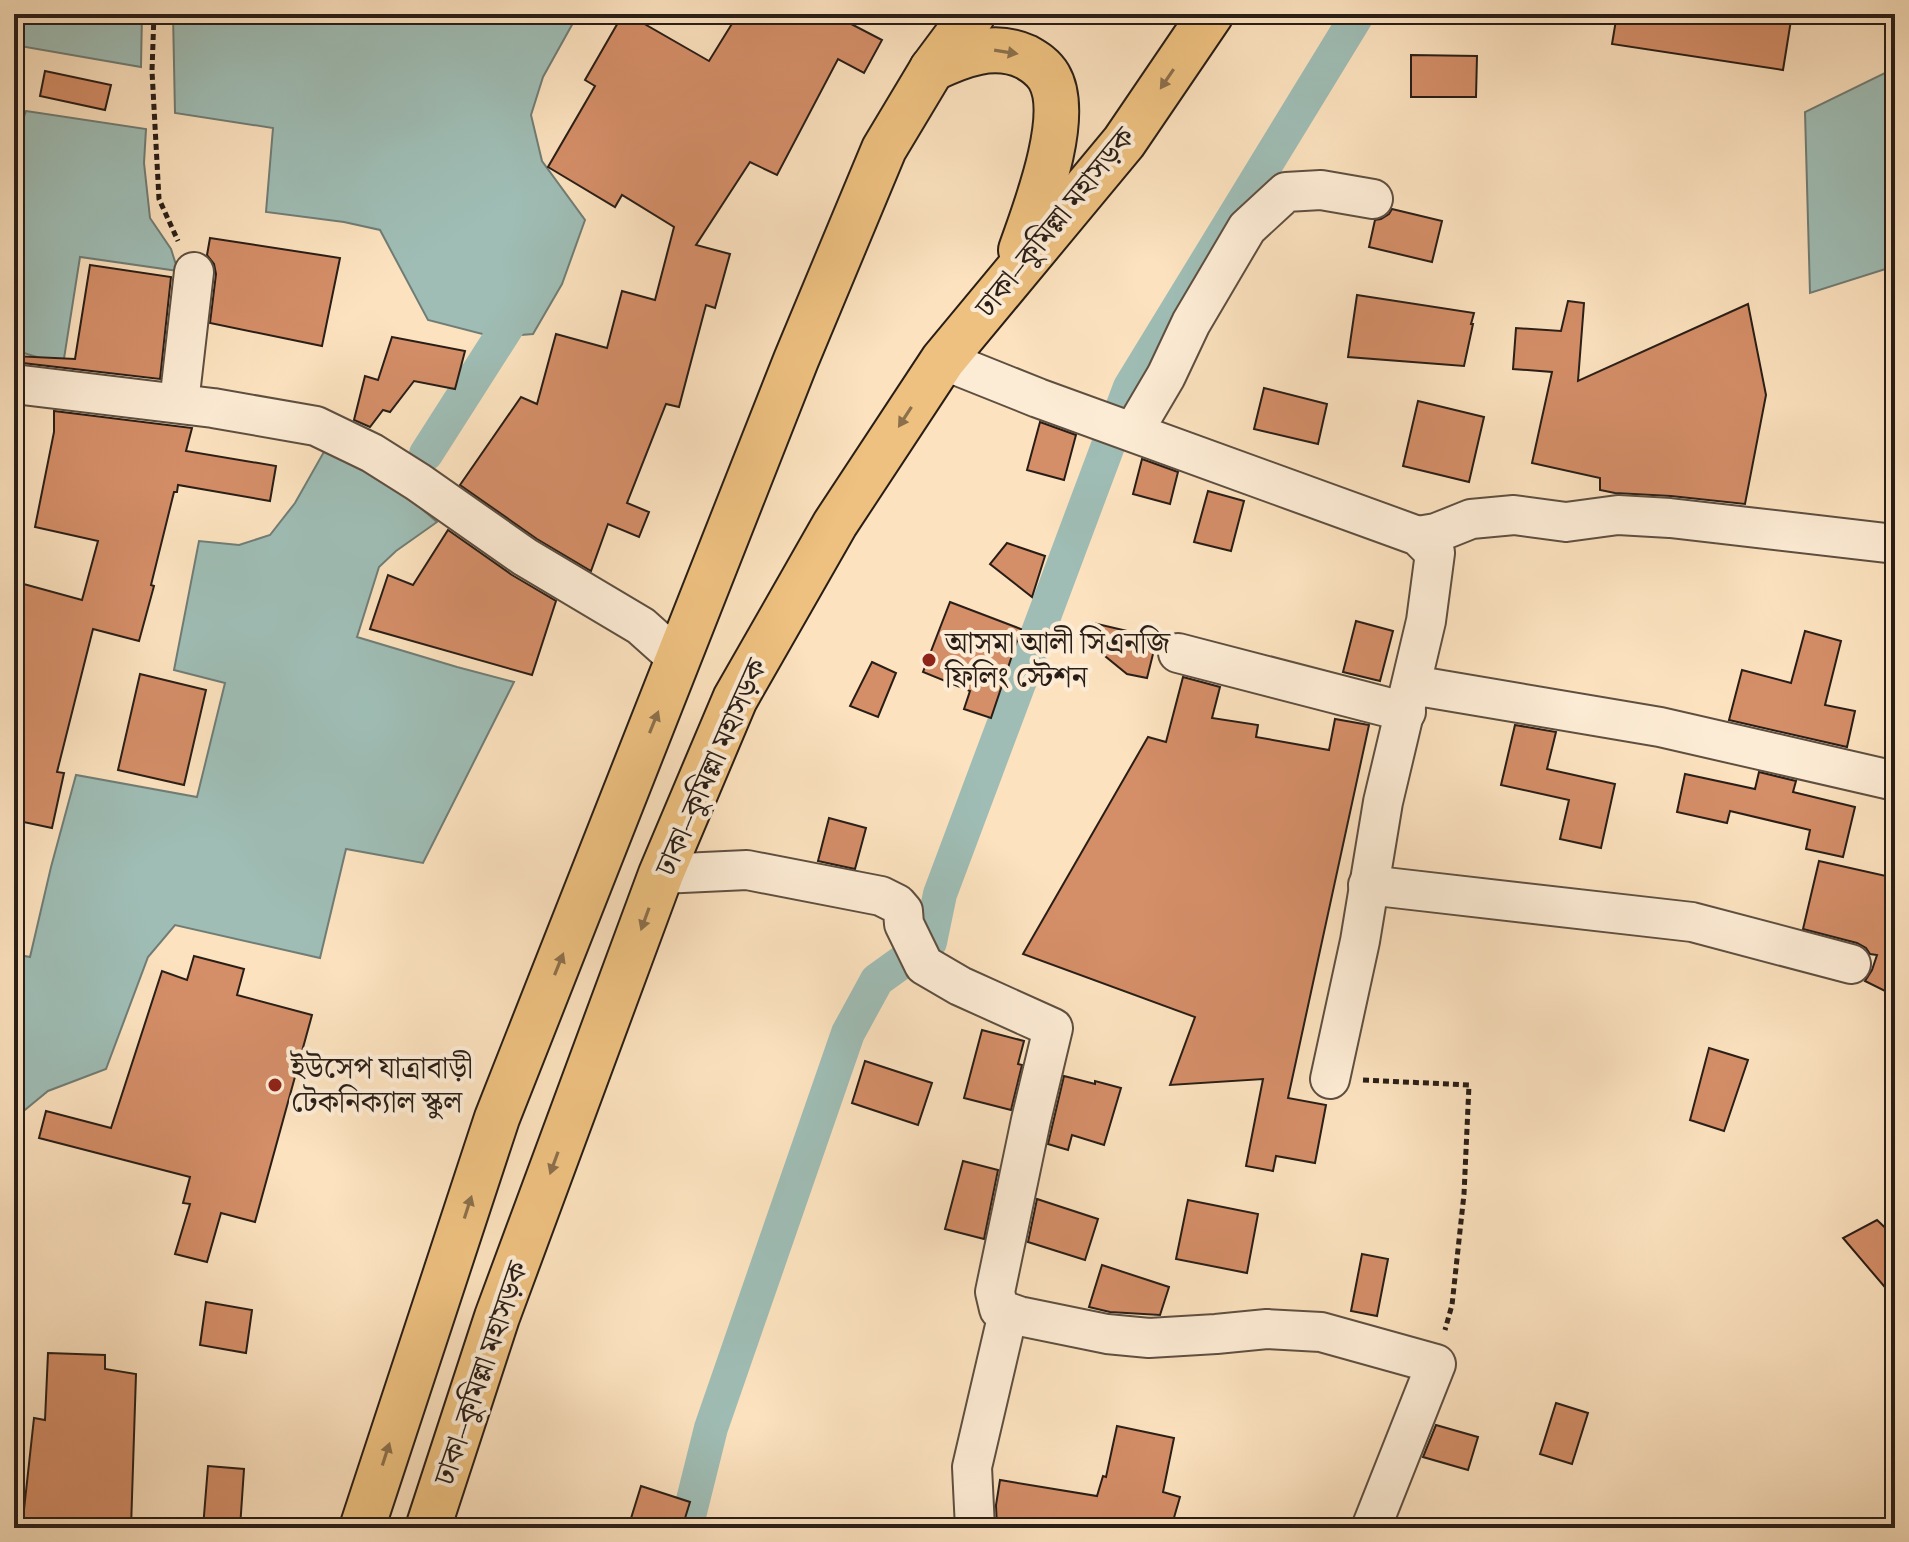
<svg xmlns="http://www.w3.org/2000/svg" width="1909" height="1542" viewBox="0 0 1909 1542" font-family="'IM FELL DW Pica','Noto Serif Bengali',serif">
	<style>
		.water { fill: #9fbdb5; stroke: #707d76; stroke-width: 2 }
		.lines { fill: none; stroke-linecap: round; stroke-linejoin: round }
		.canal { stroke: #9fbdb5; stroke-width: 34 }
		.building { fill: #d48e68; stroke: #291e17; stroke-width: 2 }
		.minor-casing { stroke: #5e4f41; stroke-width: 42 }
		.trunk-casing { stroke: #291e17; stroke-width: 48 }
		.path { stroke: #291e17; stroke-width: 5; stroke-dasharray: 6 4; stroke-linecap: butt }
		.minor { stroke: #fdecd5; stroke-width: 38 }
		.trunk { stroke: #eec180; stroke-width: 44 }
		.oneway { fill: #8c704c }
		.poi-dot { fill: #8f2418; stroke: #fdecd5; stroke-width: 3 }
		.labels { text-anchor: middle; stroke-width: 8; stroke-linejoin: round; paint-order: stroke }
		.street-label { font-size: 30px; fill: #291e17; stroke: #fdecd5 }
		.poi-label { font-size: 30px; fill: #291e17; stroke: #fdecd5; text-anchor: start }
	</style>
	<rect width="100%" height="100%" fill="#fce2bf"/>
	<filter id="stains"><feTurbulence type="fractalNoise" baseFrequency=".0025" numOctaves="4"/><feColorMatrix values="0 0 0 0 .2 0 0 0 0 .09 0 0 0 0 .02 0 0 0 .5 -.17"/></filter>
	<radialGradient id="worn" r=".72"><stop offset=".6" stop-color="#630" stop-opacity="0"/><stop offset="1" stop-color="#630" stop-opacity=".3"/></radialGradient>
	<g class="water">
		<polygon points="16,14 142,14 141,67 14,45"/>
		<polygon points="173,14 578,14 543,77 531,115 542,161 585,220 562,284 533,334 494,337 428,320 380,230 344,222 266,212 273,128 175,113"/>
		<polygon points="1895,68 1895,266 1810,293 1805,112"/>
		<polygon points="26,111 146,129 144,163 150,218 171,249 178,271 80,257 63,365 14,350 14,143"/>
		<path d="M325,450c39,19 80,43 112,72l-41,29 -17,16 -22,70 100,30 57,15 -91,181 -77,-14 -26,109 -145,-33 -27,32 -42,112 -58,22 -34,28v-165l16,3 21,-90 25,-92 121,22 28,-114 -51,-13 25,-129 40,4 31,-10 25,-32z"/>
	</g>
	<g class="lines">
		<g class="canal">
			<polyline points="426,454 516,313 515,296"/>
			<polyline points="686,1528 711,1428 848,1033 877,980 930,942 940,894 1130,387 1358,14"/>
		</g>
	</g>
	<g class="building">
		<polygon points="623,14 627,14 709,61 738,14 832,14 882,40 864,73 838,59 777,175 750,162 696,245 730,254 715,308 706,305 679,407 666,404 627,503 649,512 639,537 608,524 591,571 537,539 460,485 521,397 537,404 556,334 607,348 622,291 655,300 674,227 622,195 615,207 548,167 595,86 585,80"/>
		<polygon points="1617,14 1792,14 1783,70 1612,44"/>
		<polygon points="1411,55 1477,56 1476,97 1411,97"/>
		<polygon points="45,71 111,85 105,110 40,96"/>
		<polygon points="1392,209 1442,221 1432,262 1369,247 1375,220 1381,219 1389,214"/>
		<polygon points="210,238 340,258 322,346 210,323 216,274 214,264 207,255"/>
		<polygon points="90,265 171,277 160,379 14,362 14,356 75,359"/>
		<polygon points="1357,295 1474,313 1471,324 1473,324 1464,366 1348,357"/>
		<polygon points="1568,301 1584,303 1578,381 1748,304 1766,395 1745,504 1671,496 1615,493 1600,490 1600,478 1532,463 1552,372 1513,369 1516,328 1561,331"/>
		<polygon points="392,337 465,351 455,389 414,381 390,412 383,410 370,427 354,420 365,376 378,380"/>
		<polygon points="1264,388 1327,404 1318,444 1254,429"/>
		<polygon points="1418,401 1484,417 1469,482 1403,466"/>
		<polygon points="54,411 192,428 186,451 276,466 270,501 178,485 177,492 174,492 151,585 154,586 139,641 93,629 57,772 64,773 52,828 14,820 14,662 22,628 14,626 14,608 20,583 82,600 98,541 35,527 54,432"/>
		<polygon points="1040,422 1076,435 1064,480 1027,470"/>
		<polygon points="1142,459 1178,472 1170,504 1133,494"/>
		<polygon points="1208,491 1244,501 1231,551 1194,542"/>
		<polygon points="448,530 512,575 556,601 532,675 370,629 388,575 413,585"/>
		<polygon points="1007,543 1045,556 1032,597 990,564"/>
		<polygon points="950,602 1021,629 991,718 964,709 970,691 923,672"/>
		<polygon points="1356,621 1393,631 1380,681 1343,672"/>
		<polygon points="1093,623 1157,638 1147,678 1127,674 1089,643"/>
		<polygon points="1805,631 1841,641 1825,705 1855,711 1847,747 1729,720 1742,670 1791,683"/>
		<polygon points="872,662 896,673 878,717 850,706"/>
		<polygon points="140,674 206,690 184,785 118,770"/>
		<polygon points="1183,677 1220,687 1212,718 1258,725 1256,737 1329,750 1335,719 1369,725 1288,1098 1326,1105 1315,1163 1276,1156 1273,1171 1246,1166 1263,1079 1170,1085 1195,1017 1023,954 1148,737 1166,742"/>
		<polygon points="1515,725 1556,732 1547,769 1615,784 1601,848 1560,839 1569,800 1501,785"/>
		<polygon points="1759,772 1796,781 1793,792 1855,807 1843,857 1806,849 1810,830 1730,811 1727,823 1677,812 1685,774 1755,789"/>
		<polygon points="829,818 866,828 855,869 818,861"/>
		<polygon points="1819,861 1895,878 1895,996 1865,981 1872,970 1877,955 1870,954 1866,948 1857,943 1803,929"/>
		<polygon points="194,956 244,969 237,995 312,1015 255,1222 221,1213 207,1262 175,1254 190,1204 183,1203 190,1177 39,1138 46,1111 111,1128 162,971 187,980"/>
		<polygon points="982,1030 1024,1041 1018,1064 1022,1065 1011,1110 964,1098"/>
		<polygon points="1709,1048 1748,1060 1724,1131 1690,1120"/>
		<polygon points="865,1061 932,1083 918,1125 852,1103"/>
		<polygon points="1064,1076 1095,1084 1095,1081 1121,1088 1104,1145 1072,1135 1068,1150 1048,1144"/>
		<polygon points="963,1161 998,1170 984,1239 945,1229"/>
		<polygon points="1037,1199 1098,1219 1085,1260 1028,1242"/>
		<polygon points="1188,1200 1258,1214 1247,1273 1176,1259"/>
		<polygon points="1877,1220 1895,1237 1895,1299 1843,1238"/>
		<polygon points="1362,1254 1388,1259 1377,1316 1351,1311"/>
		<polygon points="1102,1265 1169,1287 1160,1315 1110,1312 1089,1307"/>
		<polygon points="206,1302 252,1310 246,1353 200,1345"/>
		<polygon points="48,1353 105,1355 105,1369 136,1374 131,1528 22,1528 34,1418 45,1420"/>
		<polygon points="1556,1403 1588,1413 1572,1464 1540,1454"/>
		<polygon points="1436,1425 1478,1437 1468,1470 1423,1457"/>
		<polygon points="1117,1426 1174,1438 1163,1492 1180,1497 1171,1528 997,1528 996,1505 1000,1480 1097,1496 1103,1476 1106,1477"/>
		<polygon points="208,1466 244,1469 240,1528 203,1528"/>
		<polygon points="641,1486 690,1502 682,1528 628,1528"/>
	</g>
	<g class="lines">
		<defs>
			<g id="minor">
				<polyline points="943,360 1038,398 1418,536 1435,553 1426,621 1383,802 1360,941 1330,1079"/>
				<polyline points="14,384 213,408 316,426 372,453 418,482 525,557 641,626 679,660"/>
				<polyline points="179,403 194,272"/>
				<polyline points="1133,432 1166,376 1191,323 1247,228 1286,192 1321,190 1373,199"/>
				<polyline points="1418,536 1436,533 1471,519 1514,515 1566,522 1618,515 1670,518 1895,544"/>
				<polyline points="1178,653 1406,712"/>
				<polyline points="1412,685 1660,727 1895,781"/>
				<polyline points="661,874 747,870 881,896 897,904 903,911 904,924 924,965 960,986 1053,1028 1031,1120 995,1292 999,1309 1019,1316 1107,1334 1149,1338 1216,1334 1267,1329 1321,1332 1436,1364 1371,1528"/>
				<polyline points="1368,885 1692,922 1851,964"/>
				<polyline points="975,1528 972,1467 1008,1313"/>
			</g>
			<g id="trunk">
				<path d="M932,69c29,-14 62,-27 94,-12 9,5 17,10 23,20 23,39 -14,133 -28,173"/>
				<polyline points="362,1528 497,1118 796,360 884,149 932,69 973,14"/>
				<polyline points="428,1528 497,1317 661,874 735,699 835,524 943,360 1124,142 1211,14"/>
			</g>
		</defs>
		<use href="#minor" class="minor-casing"/>
		<use href="#trunk" class="trunk-casing"/>
		<g class="path">
			<polyline points="154,14 152,71 159,199 178,241"/>
			<polyline points="1363,1080 1469,1085 1464,1194 1452,1305 1445,1330"/>
		</g>
		<use href="#minor" class="minor"/>
		<use href="#trunk" class="trunk"/>
	</g>
	<defs><path id="oneway-solid" d="M-6-.8H1V-3.2L6.5 0L1 3.2V.8H-6Z" transform="scale(2)"/></defs>
	<g class="oneway">
		<use href="#oneway-solid" transform="translate(1006 52) rotate(9)"/>
		<use href="#oneway-solid" transform="translate(1167 79) rotate(124)"/>
		<use href="#oneway-solid" transform="translate(905 417) rotate(123)"/>
		<use href="#oneway-solid" transform="translate(654 722) rotate(-68)"/>
		<use href="#oneway-solid" transform="translate(645 919) rotate(110)"/>
		<use href="#oneway-solid" transform="translate(559 964) rotate(-68)"/>
		<use href="#oneway-solid" transform="translate(554 1163) rotate(110)"/>
		<use href="#oneway-solid" transform="translate(468 1207) rotate(-72)"/>
		<use href="#oneway-solid" transform="translate(386 1454) rotate(-72)"/>
	</g>
	<g class="poi-dot">
		<circle cx="929" cy="660" r="8"/>
		<circle cx="275" cy="1085" r="8"/>
	</g>
	<g class="labels">
		<g class="street-label">
			<text transform="translate(1055 222) rotate(-51)" y="10">ঢাকা–কুমিল্লা মহাসড়ক</text>
			<text transform="translate(711 767) rotate(-66)" y="10">ঢাকা–কুমিল্লা মহাসড়ক</text>
			<text transform="translate(481 1373) rotate(-71)" y="10">ঢাকা–কুমিল্লা মহাসড়ক</text>
		</g>
		<g class="poi-label">
			<text x="945" y="653">আসমা আলী সিএনজি<tspan x="945" dy="34">ফিলিং স্টেশন</tspan></text>
			<text x="291" y="1078">ইউসেপ যাত্রাবাড়ী<tspan x="291" dy="34">টেকনিক্যাল স্কুল</tspan></text>
		</g>
	</g>
	<rect width="1909" height="1542" fill="none" stroke="#fce2bf" stroke-width="48"/>
	<rect x="16" y="16" width="1877" height="1510" fill="none" stroke="#291e17" stroke-width="4"/>
	<rect x="24" y="24" width="1861" height="1494" fill="none" stroke="#291e17" stroke-width="2"/>
	<rect width="100%" height="100%" filter="url(#stains)"/>
	<rect width="100%" height="100%" fill="url(#worn)"/>
</svg>
